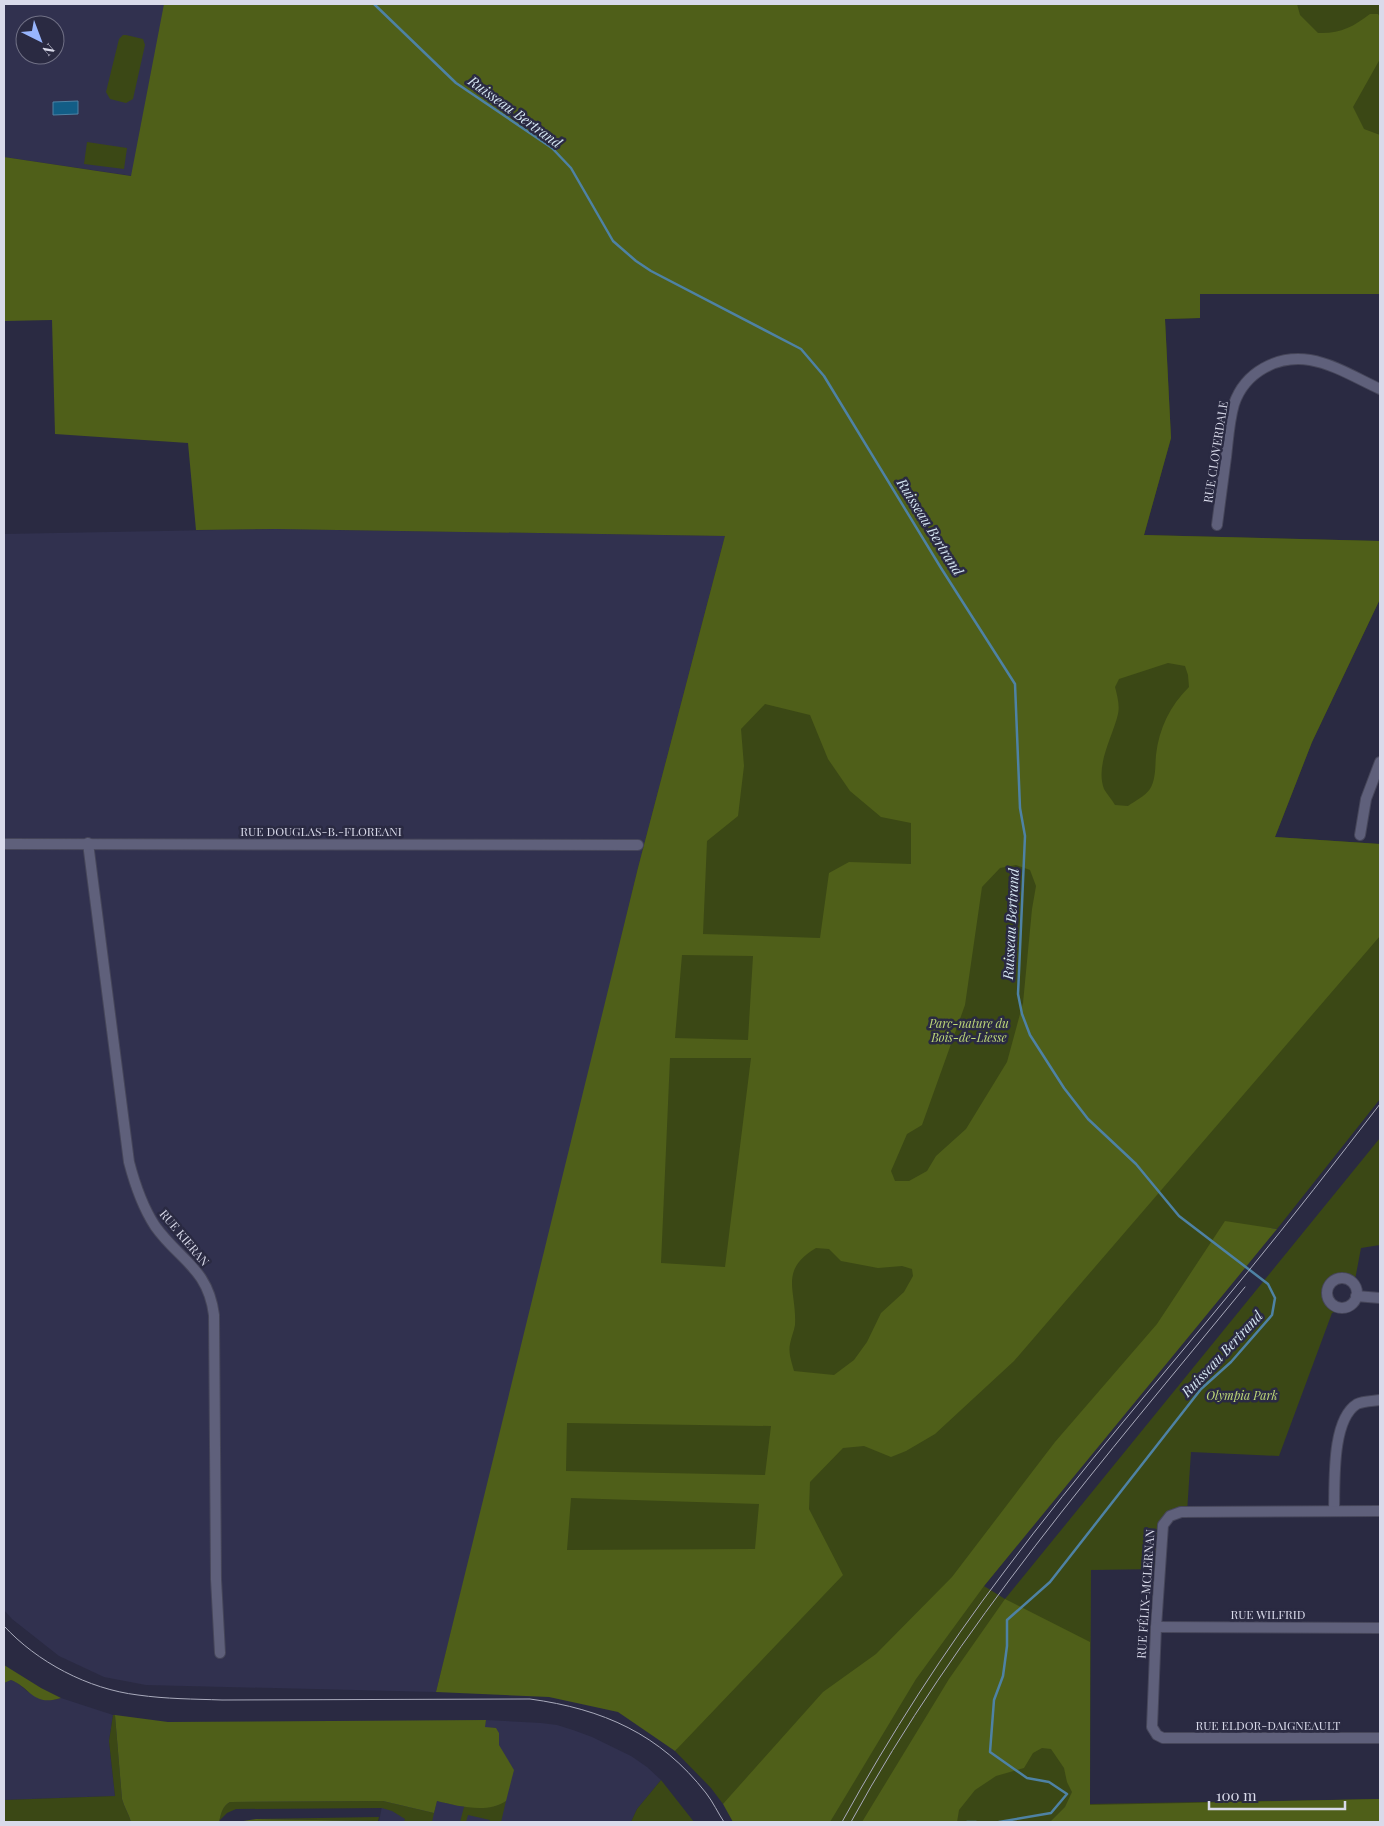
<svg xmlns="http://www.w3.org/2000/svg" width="1384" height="1826" viewBox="0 0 1384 1826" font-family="'Playfair Display',serif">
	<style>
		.built { fill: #31314f; fill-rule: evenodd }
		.green { fill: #3b4815 }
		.forest { fill: #4f5f19; fill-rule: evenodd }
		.water { fill: #125d86; stroke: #4e82a4 }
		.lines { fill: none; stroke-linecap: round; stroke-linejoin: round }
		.stream { stroke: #4e82a4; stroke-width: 2.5 }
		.minor-casing { stroke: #46465a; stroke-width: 12 }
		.minor { stroke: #5f607b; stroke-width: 10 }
		.tram { stroke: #a9aabc; stroke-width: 1 }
		.labels { text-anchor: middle; stroke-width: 5; stroke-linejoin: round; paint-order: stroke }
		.street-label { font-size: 12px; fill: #d9daea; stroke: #2a2a42 }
		.park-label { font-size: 12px; font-style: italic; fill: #bfd979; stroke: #2a2a42 }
		.water-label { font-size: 14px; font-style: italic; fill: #d5e6f3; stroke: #2a2a42 }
	</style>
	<rect width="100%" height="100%" fill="#2a2a42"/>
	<g class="built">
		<path d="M4,4h161l-32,172 -129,-19zM25,25h30v30h-30z"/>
		<polygon points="275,529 726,536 436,1692 146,1685 104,1677 59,1656 12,1619 4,1610 4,534"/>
		<polygon points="11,1680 16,1682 28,1692 54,1700 61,1698 113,1715 109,1741 115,1796 4,1800 4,1683"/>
		<polygon points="486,1720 541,1723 557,1725 573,1730 592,1737 631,1756 647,1767 661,1780 637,1809 631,1822 379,1822 383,1801 434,1813 437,1801 464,1807"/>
	</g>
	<g class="green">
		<path d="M391,4h989v290h-180v24l-35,1 6,119 -27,97 236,6v58l-68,143 -37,95 105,7v255l-103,130 -5,-1 -288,358 21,13 375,-461v107l-19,3 -7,37c-24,-27 -41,32 -6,22l-16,6 -53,143 -88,-4 -4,60 -17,4 -10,53 -69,1 -1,234 290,-5v23h-644l-11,-20 -2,2 -12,-16 -36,-37 2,-2 -56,-39 -63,-21 -117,-3 197,-818 87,-332z"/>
		<polygon points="123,35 126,35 143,39 145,45 133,99 126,103 110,99 106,92 119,39"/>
		<polygon points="87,142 127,148 124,169 84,164"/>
		<path d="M113,1715h2l7,84c2,8 7,15 9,23h-127v-22l111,-4 -6,-55z"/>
		<polygon points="661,1780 694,1822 631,1822 637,1809"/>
		<path d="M383,1801l51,12 -2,9h-28l1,-3 -13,-8 -10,-3 -146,1 -9,4 -8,8c2,-8 3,-15 11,-19z"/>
		<polygon points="506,1801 501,1822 489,1822 490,1820 468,1815 466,1822 460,1822 464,1807 495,1806"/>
		<polygon points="379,1817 378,1821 256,1819"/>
	</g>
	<g class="forest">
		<path d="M164,4h1133l3,11 18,18c22,1 35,-6 52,-19h8l2,3v42l-27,48 11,22 16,6v159h-180v24l-35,1 6,119 -27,97 236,6v58l-68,143 -37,95 105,7v92l-366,425 -79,73 -29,17 -15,6 -27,-11 -21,2 -33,34 -1,27 34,66 -168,176 -57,-39 -69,-15 -113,-5 202,-824 87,-332 -450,-7 -79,1 -8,-87 -133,-9 -3,-114 -48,1v-164l127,19zM1168,663l17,3 3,9 1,12c-19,19 -30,41 -33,68 -1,12 0,24 -6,34 -5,7 -15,12 -22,17l-13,-1c-3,-5 -8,-11 -11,-16 -9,-24 9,-53 14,-75 2,-9 -1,-19 -3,-27l4,-8zM765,704l45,11 18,44 22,32 31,26 30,6v41l-62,-2 -20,11 -9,65 -117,-4 4,-93 31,-25 6,-50 -3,-37zM1016,865l14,5 6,16 -4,23 -9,94 -16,59 -41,67 -30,27 -9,15 -18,10h-14l-4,-10 16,-37 15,-9 43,-120 17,-118 18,-19zM682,955l71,1 -5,84 -73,-2zM670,1058h81l-26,209 -64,-4zM816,1248l13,1 12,12 37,7 24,-2 10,3 1,7 -9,16 -23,21 -14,29 -13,18 -20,15 -40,-4c-2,-8 -6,-18 -4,-27 1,-6 4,-13 5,-19 2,-35 -17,-54 21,-77zM567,1423l204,3 -6,49 -199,-4zM571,1498l188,6 -4,45 -188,1z"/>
		<polygon points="1225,1221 1277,1229 984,1586 916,1679 830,1822 733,1822 723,1804 823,1692 876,1654 952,1577 1055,1442 1157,1324"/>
		<polygon points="1005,1599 1090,1642 1090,1805 1380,1799 1380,1822 1050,1822 1065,1807 1072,1792 1067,1782 1064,1768 1051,1749 1042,1748 1033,1753 1024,1768 996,1776 975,1790 959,1810 957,1822 862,1822 949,1679"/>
		<path d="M4,1665l37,23 20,10c-28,9 -30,-10 -50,-18l-7,3z"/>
		<path d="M115,1715l53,7 318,-2 -1,7 11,1 3,5v12l15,25 -8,31c-19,13 -48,5 -69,0l-3,12 -51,-12 -153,1c-8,4 -9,12 -11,20h-88c-2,-8 -7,-15 -9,-23z"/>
		<polygon points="256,1819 378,1821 379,1822 237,1822"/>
	</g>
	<polygon class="water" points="78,101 78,114 53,115 53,102"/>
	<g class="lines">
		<g class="stream">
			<polyline points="374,4 456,83 552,148 571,168 613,241 636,261 651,271 801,349 824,376 941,568 1015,684 1020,808 1025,836 1018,994 1022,1014 1030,1035 1064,1088 1088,1119 1136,1164 1179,1216 1268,1284 1275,1298 1272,1315 1231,1362 1201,1389 1050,1582 1007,1620 1007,1646 1003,1676 994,1700 990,1752 1027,1778 1049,1782 1067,1794 1051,1813 999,1822"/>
			<polyline points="967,1822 976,1822"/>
		</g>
		<defs>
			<g id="minor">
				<path d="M1217,525c3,-22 6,-45 9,-68 2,-17 3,-36 8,-53 11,-32 43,-49 76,-44 24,4 48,19 70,29"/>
				<polyline points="1360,835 1366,799 1380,762"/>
				<path d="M88,843l41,319c6,23 13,44 26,64 24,34 53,42 59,89l2,264 4,74"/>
				<polyline points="4,844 638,845"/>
				<circle cx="1342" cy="1293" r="15"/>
				<polyline points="1356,1296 1380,1298"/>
				<path d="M1334,1511c1,-27 -3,-91 23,-107 6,-3 16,-3 23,-4"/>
				<polyline points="1380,1511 1181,1512 1170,1516 1163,1525 1156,1627 1152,1727 1157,1735 1163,1738 1380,1738"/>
				<polyline points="1156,1627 1380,1628"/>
			</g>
		</defs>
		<use href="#minor" class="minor-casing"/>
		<use href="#minor" class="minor"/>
		<g class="tram">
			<path d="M4,1626c33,36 84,63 134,69 28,4 56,4 84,5l308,-1c73,10 130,35 176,94 7,9 12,20 18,29"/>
			<path d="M842,1822c48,-87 102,-171 162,-250 76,-102 161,-199 242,-298 46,-56 90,-113 134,-170"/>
			<path d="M851,1822c106,-194 254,-364 394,-535"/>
		</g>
	</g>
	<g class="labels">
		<g class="street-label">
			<text transform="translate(1216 452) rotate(-81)" y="4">RUE CLOVERDALE</text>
			<text x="321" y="836">RUE DOUGLAS-B.-FLOREANI</text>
			<text transform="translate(184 1238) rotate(50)" y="4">RUE KIERAN</text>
			<text transform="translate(1146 1594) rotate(-86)" y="4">RUE FÉLIX-MCLERNAN</text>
			<text x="1268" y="1619">RUE WILFRID</text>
			<text x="1268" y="1730">RUE ELDOR-DAIGNEAULT</text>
		</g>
		<g class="park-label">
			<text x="969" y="1028">Parc-nature du<tspan x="969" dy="14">Bois-de-Liesse</tspan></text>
			<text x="1242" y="1400">Olympia Park</text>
		</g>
		<g class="water-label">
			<text transform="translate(515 112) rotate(36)" y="5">Ruisseau Bertrand</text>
			<text transform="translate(930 527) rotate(58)" y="5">Ruisseau Bertrand</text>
			<text transform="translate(1011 924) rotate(-87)" y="5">Ruisseau Bertrand</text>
			<text transform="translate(1222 1354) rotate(-47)" y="5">Ruisseau Bertrand</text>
		</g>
	</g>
	<rect width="1384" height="1826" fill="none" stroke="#d9daea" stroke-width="10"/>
	<g transform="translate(40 40) rotate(138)"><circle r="24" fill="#2a2a42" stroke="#707085"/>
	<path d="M0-4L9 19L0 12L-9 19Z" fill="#98b5fd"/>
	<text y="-8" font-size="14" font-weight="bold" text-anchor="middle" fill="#d9daea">N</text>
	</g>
	<path d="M1209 1801v8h136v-8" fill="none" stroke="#d9daea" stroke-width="2.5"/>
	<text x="1216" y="1801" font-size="15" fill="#d9daea" stroke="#2a2a42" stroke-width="4" paint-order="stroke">100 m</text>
</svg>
